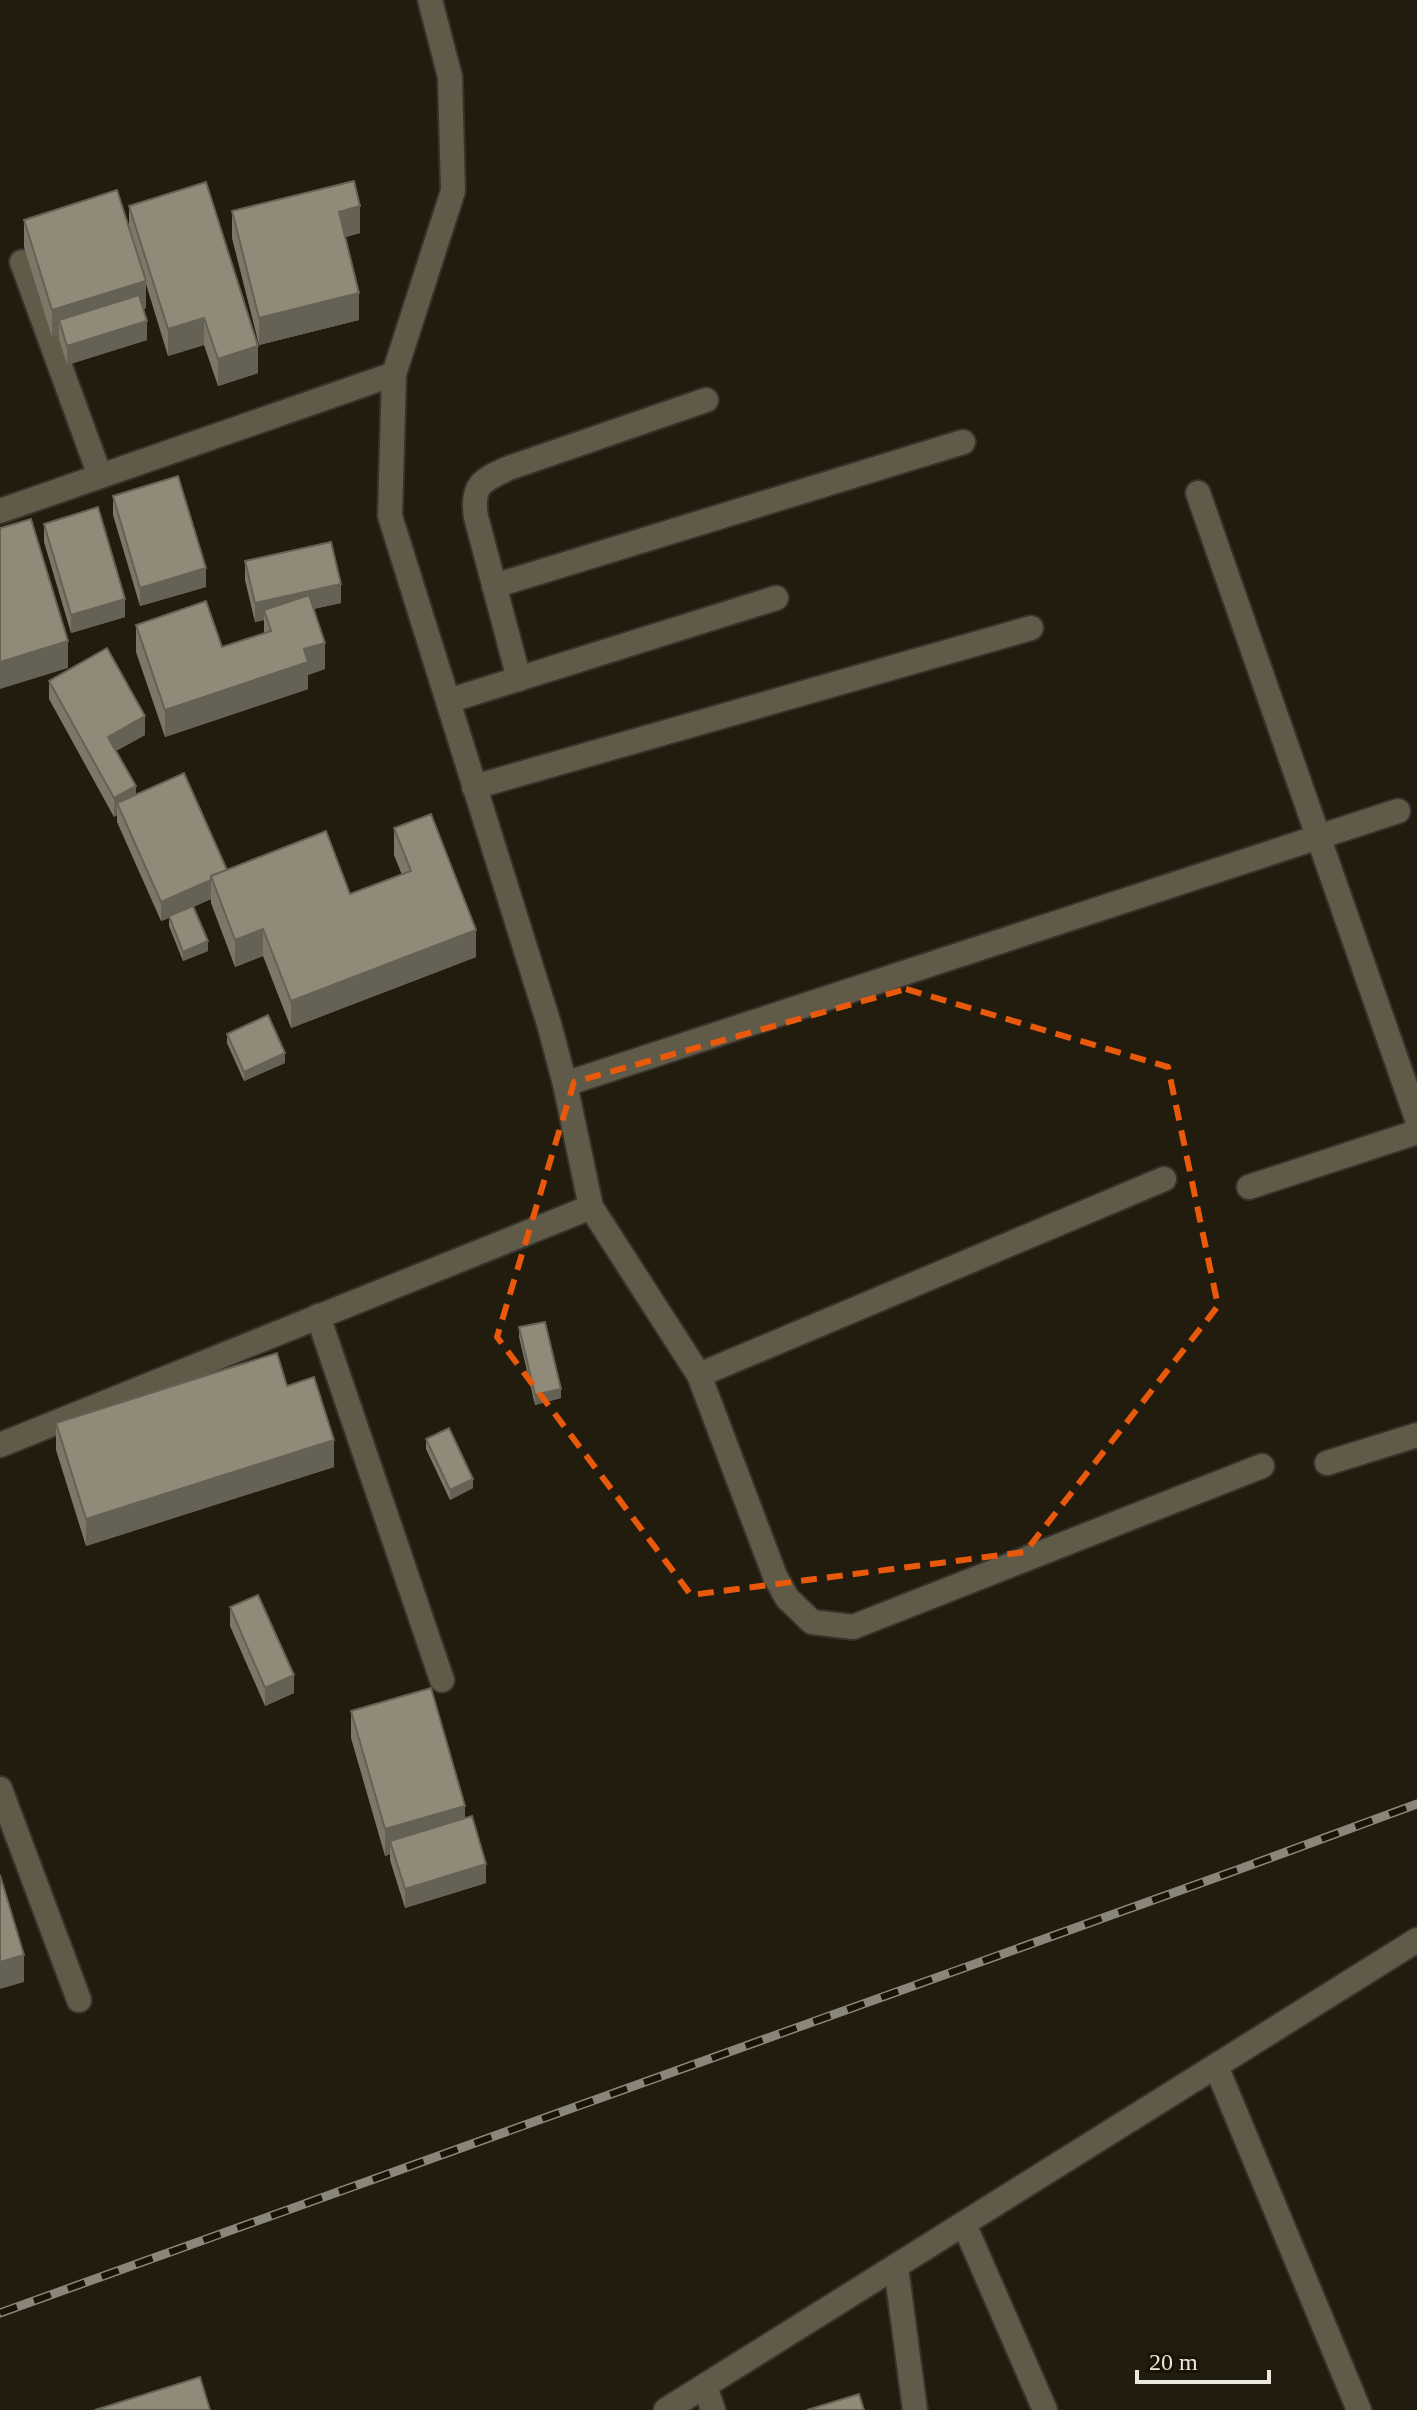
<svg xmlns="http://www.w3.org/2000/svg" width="1417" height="2410" viewBox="0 0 1417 2410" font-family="Georgia,serif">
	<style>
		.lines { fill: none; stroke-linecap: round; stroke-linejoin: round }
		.lane-casing { stroke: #37332c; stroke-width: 28 }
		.street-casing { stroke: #37332c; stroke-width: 28 }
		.lane { stroke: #605a49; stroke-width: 24 }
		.street { stroke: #605a49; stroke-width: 24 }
		.rail-casing { stroke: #8a8679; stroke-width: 9 }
		.rail { stroke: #181305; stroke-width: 6; stroke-dasharray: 18; stroke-linecap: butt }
		.wall { fill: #7c7767 }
		.shaded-wall { fill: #656154 }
		.building { fill: #908a78; stroke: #656154; stroke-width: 2 }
		.marked { fill: none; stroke: #e8590c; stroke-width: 6; stroke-dasharray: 16 10; stroke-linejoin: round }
	</style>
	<rect width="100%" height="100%" fill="#211c0d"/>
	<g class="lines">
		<defs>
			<g id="lane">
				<polyline points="494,586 963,442"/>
				<path d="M519,679l-43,-162c-5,-32 6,-37 33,-49l197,-68"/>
				<polyline points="448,701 776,598"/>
				<polyline points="474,787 1031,628"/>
				<polyline points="591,1207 699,1375 775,1576 787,1598 812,1622 853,1627 1262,1466"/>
				<polyline points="699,1375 1164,1179"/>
			</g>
			<g id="street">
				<polyline points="22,262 100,476"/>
				<polyline points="1198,493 1417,1119"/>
				<polyline points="0,511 394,374"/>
				<polyline points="565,1084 1398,811"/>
				<polyline points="1249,1187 1417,1132"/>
				<polyline points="318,1316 442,1680"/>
				<polyline points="0,1445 591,1207 565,1084 549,1024 390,516 394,374 453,191 450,77 430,0"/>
				<polyline points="1327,1463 1417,1435"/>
				<polyline points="0,1789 79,2000"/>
				<polyline points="1216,2066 1359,2410"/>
				<polyline points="964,2224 1045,2410"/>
				<polyline points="896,2267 915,2410"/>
				<polyline points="705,2386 713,2410"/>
				<polyline points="666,2410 1417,1940"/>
			</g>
		</defs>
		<use href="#lane" class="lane-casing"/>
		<use href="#street" class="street-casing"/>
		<use href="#lane" class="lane"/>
		<use href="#street" class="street"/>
		<defs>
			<polyline id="rail" points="0,2313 1237,1870 1417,1804"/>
		</defs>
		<use href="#rail" class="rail-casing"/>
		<use href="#rail" class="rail"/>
	</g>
	<g class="wall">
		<polygon points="129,206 258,373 218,386 204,345 168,356 146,284 146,308 144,309 147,340 67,365 59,339 59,335 52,337 24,247 24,220 129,229"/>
		<polygon points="232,211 360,233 345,237 359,320 259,345 232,238"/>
		<polygon points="113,496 206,587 140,606 113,515"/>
		<polygon points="44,524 125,617 71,633 44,542"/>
		<polygon points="245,561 341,603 313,609 325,669 308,675 308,689 165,737 136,652 136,625 222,647 264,633 264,620 255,622 245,580"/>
		<polygon points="49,681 145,735 116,751 136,795 227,870 350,894 402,875 394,855 394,828 476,957 291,1028 263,956 235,967 211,903 211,899 193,907 208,951 183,961 169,926 169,918 161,921 117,822 117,815 114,817 49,699"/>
		<polygon points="227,1034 285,1063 244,1081 227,1043"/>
		<polygon points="519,1327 561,1398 535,1405 519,1337"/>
		<polygon points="287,1386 334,1467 86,1546 56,1450 56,1423"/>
		<polygon points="426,1439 473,1488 450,1500 426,1449"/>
		<polygon points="230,1607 294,1693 265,1706 230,1626"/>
		<polygon points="351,1711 465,1818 486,1883 405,1908 390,1860 390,1854 385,1856 351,1738"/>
	</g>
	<g class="shaded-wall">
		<polygon points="360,206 360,233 339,239 339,212"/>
		<polygon points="146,281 146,308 63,333 59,320 59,335 52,337 52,310"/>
		<polygon points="359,293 359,320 259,345 259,318"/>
		<polygon points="204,318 204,345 168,356 168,329"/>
		<polygon points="147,321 147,340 67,365 67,346"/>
		<polygon points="258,346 258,373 218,386 218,359"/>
		<polygon points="206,568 206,587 140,606 140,588"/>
		<polygon points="341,584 341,603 267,619 264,610 264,620 255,622 255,603"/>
		<polygon points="125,599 125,617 71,633 71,615"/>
		<polygon points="68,641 68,668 0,689 0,662"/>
		<polygon points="325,643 325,669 308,675 308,689 165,737 165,710 304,649"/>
		<polygon points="145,716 145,735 108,755 108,737"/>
		<polygon points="136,786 136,805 117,803 117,815 114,817 114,798"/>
		<polygon points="211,880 211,899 161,921 161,902"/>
		<polygon points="263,929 263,956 235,967 235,940"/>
		<polygon points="476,930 476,957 291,1028 291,1001"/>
		<polygon points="208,941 208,951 183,961 183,952"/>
		<polygon points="285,1053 285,1063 244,1081 244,1072"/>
		<polygon points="561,1389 561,1398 535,1405 535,1395"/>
		<polygon points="334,1440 334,1467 86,1546 86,1519"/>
		<polygon points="473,1479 473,1488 450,1500 450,1490"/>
		<polygon points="294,1675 294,1693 265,1706 265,1688"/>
		<polygon points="465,1806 465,1833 390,1841 390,1854 385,1856 385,1829"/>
		<polygon points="486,1864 486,1883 405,1908 405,1889"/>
		<polygon points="24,1955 24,1982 0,1989 0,1962"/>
	</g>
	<g class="building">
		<polygon points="354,181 360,206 339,212 359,293 259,318 232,211"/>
		<polygon points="206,182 258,346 218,359 204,318 168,329 129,206"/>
		<polygon points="117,190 146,281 52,310 24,220"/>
		<polygon points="139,295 147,321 67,346 59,320"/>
		<polygon points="178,476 206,568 140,588 113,496"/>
		<polygon points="98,507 125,599 71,615 44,524"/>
		<polygon points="31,519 68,641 0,662 0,528"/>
		<polygon points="331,542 341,584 255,603 245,561"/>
		<polygon points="309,595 325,643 304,649 308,662 165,710 136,625 206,601 222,647 271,631 264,610"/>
		<polygon points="107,648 145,716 108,737 136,786 114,798 49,681"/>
		<polygon points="184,773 227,870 211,876 211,880 161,902 117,803"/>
		<polygon points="431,814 476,930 291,1001 263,929 235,940 211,876 326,831 350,894 411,871 394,828"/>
		<polygon points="193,906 208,941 183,952 169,916"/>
		<polygon points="268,1015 285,1053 244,1072 227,1034"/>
		<polygon points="545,1322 561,1389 535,1395 519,1327"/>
		<polygon points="277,1353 287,1386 314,1377 334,1440 86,1519 56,1423"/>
		<polygon points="449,1428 473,1479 450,1490 426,1439"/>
		<polygon points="258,1595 294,1675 265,1688 230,1607"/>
		<polygon points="431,1688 465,1806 385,1829 351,1711"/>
		<polygon points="472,1816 486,1864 405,1889 390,1841"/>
		<polygon points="0,1875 24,1955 0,1962"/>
		<polygon points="200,2377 210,2410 95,2410"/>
		<polygon points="859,2394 864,2410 807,2410"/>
	</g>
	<path class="marked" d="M906,989l262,78 50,239 -193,246 -334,43 -194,-258 77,-255z"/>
	<path d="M1137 2370v12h132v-12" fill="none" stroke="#ebe8de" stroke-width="4"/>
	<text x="1149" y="2370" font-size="24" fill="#ebe8de" stroke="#181305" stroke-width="6" paint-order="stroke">20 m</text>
</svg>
